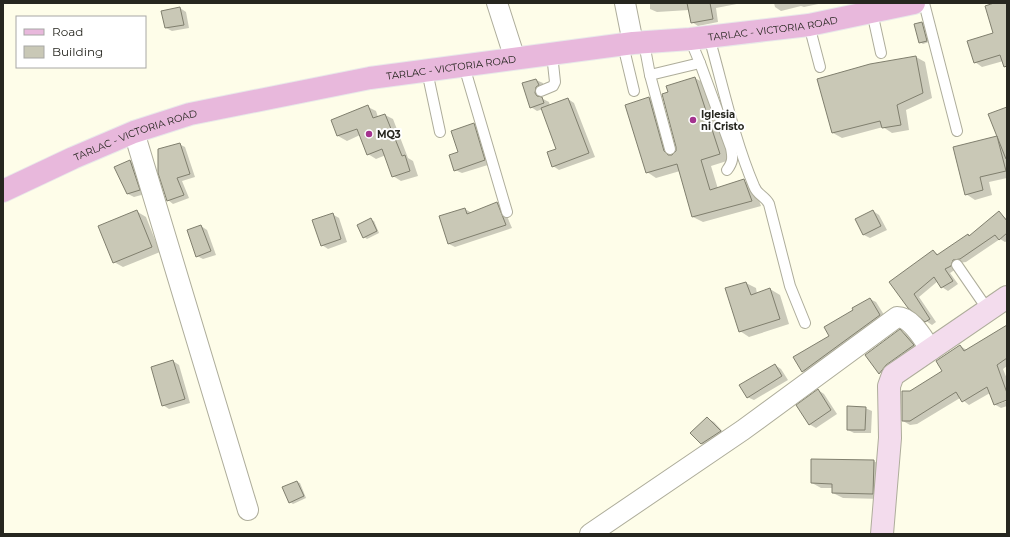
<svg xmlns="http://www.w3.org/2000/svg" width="1010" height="537" viewBox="0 0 1010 537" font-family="Montserrat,sans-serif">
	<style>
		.shadow { fill: #0003 }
		.building { fill: #c9c8b6; stroke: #807f6e }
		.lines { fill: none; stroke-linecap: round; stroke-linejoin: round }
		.lane-casing { stroke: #aead9b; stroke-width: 12 }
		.street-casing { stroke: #aead9b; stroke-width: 22 }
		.secondary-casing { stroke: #aead9b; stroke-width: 24 }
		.primary-casing { stroke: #e9e9e9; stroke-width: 24 }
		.lane { stroke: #fff; stroke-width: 10 }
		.street { stroke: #fff; stroke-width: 20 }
		.secondary { stroke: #f3dced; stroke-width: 22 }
		.primary { stroke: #e8b8dc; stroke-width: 22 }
		.poi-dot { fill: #a4338f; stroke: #fff; stroke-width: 1.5 }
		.labels { text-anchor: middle; stroke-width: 4; stroke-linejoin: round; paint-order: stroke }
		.street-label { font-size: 10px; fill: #26261f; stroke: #fff }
		.poi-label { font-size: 10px; font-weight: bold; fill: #26261f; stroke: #fff; text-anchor: start }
	</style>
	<rect width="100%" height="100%" fill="#fefde9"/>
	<g class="shadow">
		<polygon points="650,3 742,3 716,8 718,22 698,26 692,22 689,10 657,12 650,9"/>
		<polygon points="774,3 823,3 804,7 801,6 781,11 775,7"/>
		<polygon points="997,3 1007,3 1007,60 982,67 975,62 995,34"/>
		<polygon points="180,8 186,12 189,28 172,31 166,28"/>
		<polygon points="922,23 925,24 929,42 923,44 920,42"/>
		<polygon points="916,57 925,62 932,98 906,110 909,130 892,133 883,127 842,138 833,133"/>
		<polygon points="695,78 704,83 730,160 711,166 718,189 744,181 754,186 761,206 703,222 693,217 680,171 656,178 647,172 649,98 659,104 673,156 677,151 669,92"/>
		<polygon points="536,80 543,83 544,89 542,91 541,98 549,102 550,106 568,99 574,103 595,157 559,170 553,166 557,149 543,109 537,111 531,107 523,84"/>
		<polygon points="368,107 376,111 378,117 385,115 393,119 408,158 413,161 418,176 401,181 393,176 386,155 376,159 368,154 360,135 347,141 338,136 332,120"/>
		<polygon points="474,124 480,128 491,164 462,173 455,170"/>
		<polygon points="997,137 1007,145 1007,178 989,182 992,195 975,200 966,194"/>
		<polygon points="179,144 185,147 195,177 182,181 189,198 173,204 168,200"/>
		<polygon points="130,161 136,164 145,194 134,197 128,194 116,167"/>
		<polygon points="497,203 503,207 512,228 455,247 449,244 465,209 472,213"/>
		<polygon points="136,211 146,217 160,252 123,267 114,262"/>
		<polygon points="873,211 879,215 887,230 870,238 864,235 856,220"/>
		<polygon points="999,213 1007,219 1007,241 1005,242 1000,239 966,262 959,263 956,269 950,273 958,284 948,291 942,287 938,281 919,297 936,322 932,325 926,321 890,282 933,251 939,255 968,235 970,236"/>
		<polygon points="332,214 339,218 347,242 328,249 322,245"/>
		<polygon points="371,220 374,221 379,233 367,239 364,237"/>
		<polygon points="201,226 207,230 216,255 203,259 197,256"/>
		<polygon points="746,283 756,288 757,294 770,289 780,295 789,324 749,337 740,331 727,289"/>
		<polygon points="870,299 876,302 886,318 809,375 803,371 795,358 830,336 855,310"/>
		<polygon points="1007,327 1007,366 1003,369 1007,379 1007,399 998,402 998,404 1007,401 1007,406 1001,408 994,404 990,393 969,405 960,398 917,424 910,425 903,421 911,392 944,371 960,346 967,350"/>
		<polygon points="900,331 906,334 920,349 887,376 881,373 867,355"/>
		<polygon points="173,361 179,365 190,403 169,409 163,405"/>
		<polygon points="775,365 781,369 788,380 754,400 747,397"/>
		<polygon points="818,390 824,394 837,414 816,428 809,424"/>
		<polygon points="865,408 872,411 871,433 854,433 848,430"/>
		<polygon points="707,418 714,422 726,435 708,447 702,444 692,433"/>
		<polygon points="874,461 883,467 882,499 843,498 833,493 833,488 821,488 812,483"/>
		<polygon points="297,482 300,483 306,498 293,504 290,502"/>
	</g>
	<g class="building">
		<polygon points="687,3 710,3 713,19 691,23"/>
		<polygon points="994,3 1007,3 1007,66 1004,67 1000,55 974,63 967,41 993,33 985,6"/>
		<polygon points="180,7 184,25 165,28 161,11"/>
		<polygon points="922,22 927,41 919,43 914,24"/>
		<polygon points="916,56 923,93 897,105 901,125 882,128 880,121 832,133 817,79 870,64"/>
		<polygon points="695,77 720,154 701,160 710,190 744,179 752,201 692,217 677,164 646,173 625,105 649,97 664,151 668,155 672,155 676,151 676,147 662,94 668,92 666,86"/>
		<polygon points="536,79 539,85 536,87 535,93 537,96 542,97 544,103 530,108 522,83"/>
		<polygon points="568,98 589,153 552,167 547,152 556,149 541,108"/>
		<polygon points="368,105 373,118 385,114 402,156 405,155 410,171 392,177 382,149 367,155 357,129 337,136 331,120"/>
		<polygon points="1007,107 1007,158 1006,159 988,114"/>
		<polygon points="474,123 485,160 454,171 449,155 458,152 451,131"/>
		<polygon points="997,136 1006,171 980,177 983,190 965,195 953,147"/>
		<polygon points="180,143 190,174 177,178 184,195 167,201 158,173 158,149"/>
		<polygon points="130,160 140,190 127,194 114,167"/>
		<polygon points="497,202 506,225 448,244 439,216 465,208 467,214"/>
		<polygon points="137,210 152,247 113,263 98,226"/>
		<polygon points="873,210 881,226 863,235 855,219"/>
		<polygon points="999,211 1007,221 1007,233 999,240 995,235 960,259 953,260 951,266 945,269 953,281 941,288 934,277 914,294 930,319 925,322 908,308 889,282 933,250 937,255 968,234 969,236"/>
		<polygon points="333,213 341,239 321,246 312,220"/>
		<polygon points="371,218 377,231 363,238 357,225"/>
		<polygon points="201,225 211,251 196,257 187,230"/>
		<polygon points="746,282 751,295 770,288 780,319 739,332 725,288"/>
		<polygon points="870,298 880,315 802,372 793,357 829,336 824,327 853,310 852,308"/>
		<polygon points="1007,325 1007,358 997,365 1007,393 1007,400 994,405 987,387 962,402 956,392 910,421 902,421 902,391 910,391 942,371 936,361 960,345 964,351"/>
		<polygon points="900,329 914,345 886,365 879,374 865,355"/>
		<polygon points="173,360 185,399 162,406 151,367"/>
		<polygon points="775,364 782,376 747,398 739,385"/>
		<polygon points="818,389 831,410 809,425 796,405"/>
		<polygon points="847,406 866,407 865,430 847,430"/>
		<polygon points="707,417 721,431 701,444 690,433"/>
		<polygon points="811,459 874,460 873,494 832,493 832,484 811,483"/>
		<polygon points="297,481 304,496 289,503 282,487"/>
	</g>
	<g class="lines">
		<defs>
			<g id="lane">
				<polyline points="924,3 957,131"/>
				<polyline points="872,12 881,53"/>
				<polyline points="809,25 820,67"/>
				<path d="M709,37c14,49 25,102 45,149 3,9 11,10 15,18l21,82 15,37"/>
				<path d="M690,39l10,24 31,85c2,10 2,14 -4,22"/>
				<polyline points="644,43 650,75 670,149"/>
				<polyline points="623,45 634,91"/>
				<polyline points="464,66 507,212"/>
				<polyline points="427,71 440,132"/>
				<polyline points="650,75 700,63"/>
				<polyline points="541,91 553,86 555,82 552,54"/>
				<polyline points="957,265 988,310"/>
			</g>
			<g id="street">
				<polyline points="497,3 515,59"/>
				<polyline points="625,3 633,43"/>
				<polyline points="134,132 248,510"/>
				<path d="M590,534l153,-104 154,-113c15,0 26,22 34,33"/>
			</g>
			<polyline id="secondary" points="882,534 890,438 889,386 893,375 1007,297"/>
			<g id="primary">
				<path id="s1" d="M3,191l70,-33 61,-26 56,-18 180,-36 263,-35 57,-4 119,-14 105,-22"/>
			</g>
		</defs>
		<use href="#lane" class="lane-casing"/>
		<use href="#street" class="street-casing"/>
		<use href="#secondary" class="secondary-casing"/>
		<use href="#primary" class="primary-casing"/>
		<use href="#lane" class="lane"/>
		<use href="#street" class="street"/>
		<use href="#secondary" class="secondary"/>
		<use href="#primary" class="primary"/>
	</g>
	<g class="poi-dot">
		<circle cx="693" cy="120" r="4"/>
		<circle cx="369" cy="134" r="4"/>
	</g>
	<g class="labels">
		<g class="street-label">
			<text dy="4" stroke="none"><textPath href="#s1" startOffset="792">TARLAC - VICTORIA ROAD</textPath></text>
			<text dy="4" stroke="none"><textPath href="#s1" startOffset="468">TARLAC - VICTORIA ROAD</textPath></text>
			<text dy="4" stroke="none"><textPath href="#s1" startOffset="144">TARLAC - VICTORIA ROAD</textPath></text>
		</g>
		<g class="poi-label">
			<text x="701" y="118">Iglesia<tspan x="701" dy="12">ni Cristo</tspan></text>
			<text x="377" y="138">MQ3</text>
		</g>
	</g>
	<rect width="1010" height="537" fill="none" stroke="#26261f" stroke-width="8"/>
	<rect x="16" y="16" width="130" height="52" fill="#ffffff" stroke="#a8a8a5"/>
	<rect x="24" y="29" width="20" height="6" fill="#e8b8dc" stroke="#a8a8a5"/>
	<text x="52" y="36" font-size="12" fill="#26261f">Road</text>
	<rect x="24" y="46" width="20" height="12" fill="#c9c8b6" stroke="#a8a8a5"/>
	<text x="52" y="56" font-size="12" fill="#26261f">Building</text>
</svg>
